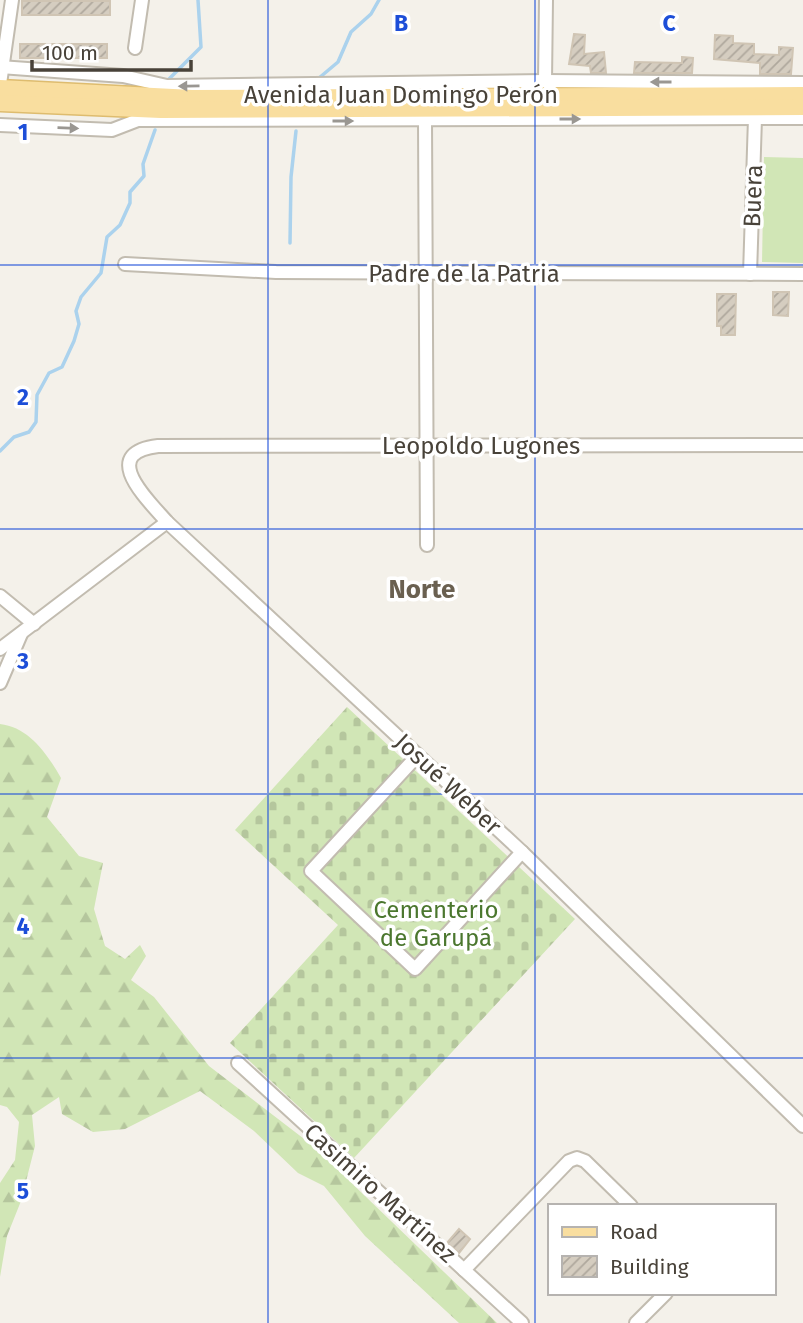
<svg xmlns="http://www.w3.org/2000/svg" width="803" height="1323" viewBox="0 0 803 1323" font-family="'Fira Sans',sans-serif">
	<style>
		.green { fill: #d1e6b6 }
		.forest { fill: url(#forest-firs) }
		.cemetery { fill: url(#cemetery-stones) }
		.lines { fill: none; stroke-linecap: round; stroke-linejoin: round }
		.stream { stroke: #abd2ed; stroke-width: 3.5 }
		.building { fill: url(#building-hatch); stroke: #d0c5b4; stroke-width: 2 }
		.minor-casing { stroke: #c2bcb0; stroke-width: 16 }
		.major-casing { stroke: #debc6f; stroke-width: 19 }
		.minor { stroke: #fff; stroke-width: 12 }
		.major { stroke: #f9de9f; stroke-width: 16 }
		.oneway { fill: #9a9792 }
		.grid { fill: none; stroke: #1d4ed8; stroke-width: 2; stroke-opacity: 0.55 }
		.labels { text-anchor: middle; stroke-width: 7; stroke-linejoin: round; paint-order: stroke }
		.street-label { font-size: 24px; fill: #484239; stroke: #fff }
		.park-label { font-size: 24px; fill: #4b772e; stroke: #fff }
		.neighbourhood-label { font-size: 26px; font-weight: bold; fill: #6a6050; stroke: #fff }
		.grid-label { font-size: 23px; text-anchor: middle; font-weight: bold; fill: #1d4ed8; stroke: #fff; stroke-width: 7; stroke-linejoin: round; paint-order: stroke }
	</style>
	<defs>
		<pattern id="forest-firs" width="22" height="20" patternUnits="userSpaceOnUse" patternTransform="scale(1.75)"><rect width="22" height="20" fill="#d1e6b6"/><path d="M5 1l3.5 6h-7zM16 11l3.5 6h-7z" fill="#b5c69d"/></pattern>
		<pattern id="cemetery-stones" width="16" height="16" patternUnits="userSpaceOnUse" patternTransform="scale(1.75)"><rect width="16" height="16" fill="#d1e6b6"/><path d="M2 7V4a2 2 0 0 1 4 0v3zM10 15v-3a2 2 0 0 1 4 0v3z" fill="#b5c69d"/></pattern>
		<pattern id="building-hatch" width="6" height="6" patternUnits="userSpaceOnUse" patternTransform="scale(1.75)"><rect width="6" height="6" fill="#d5cdc0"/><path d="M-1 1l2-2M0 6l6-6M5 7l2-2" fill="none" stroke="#afa89d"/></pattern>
	</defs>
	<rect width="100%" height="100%" fill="#f4f1ea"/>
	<polygon class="green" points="764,157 803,158 803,263 762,262"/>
	<path class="forest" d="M0,724c29,3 48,31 61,54l-14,39 32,39 24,7 -9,46 11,37 20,13 15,-14 6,11 -15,24 23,17 55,69 103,79 185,178h-38l-94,-87 -41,-50 -26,-13 -44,-42 -54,-40 -75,38 -32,3 -31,-18 -3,-17 -27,18 3,31 -14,55 -14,35 -7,41v-94l15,-23 4,-38 -12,-15 -7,-2z"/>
	<polygon class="cemetery" points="347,707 575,919 354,1158 230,1043 338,925 235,830"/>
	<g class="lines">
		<g class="stream">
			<polyline points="319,78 338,62 351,32 371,14 379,0"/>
			<polyline points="169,79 201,47 198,0"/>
			<polyline points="290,243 291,177 296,131"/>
			<polyline points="0,451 14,437 29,432 36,422 37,395 49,373 62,367 74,341 79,324 76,311 81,297 101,273 107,237 120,225 130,203 130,192 144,176 143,164 155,130"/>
		</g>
	</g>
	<g class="building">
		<rect x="22" y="1" width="88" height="14"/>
		<polygon points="574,34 585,35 584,54 604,52 606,73 591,73 590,66 569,64"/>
		<polygon points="715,35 733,36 733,43 754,44 754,54 779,55 779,47 793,48 791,74 760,74 760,63 714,59"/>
		<rect x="20" y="44" width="87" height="14"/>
		<polygon points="682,57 693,58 692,73 634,73 635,62 682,63"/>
		<polygon points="773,292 789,292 788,316 773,315"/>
		<polygon points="717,294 736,294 735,335 721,335 721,326 717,326"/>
		<polygon points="459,1229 470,1239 459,1253 447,1243"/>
	</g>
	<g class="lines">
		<defs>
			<g id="minor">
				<polyline points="135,48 142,0"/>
				<polyline points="0,67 123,76 167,86 545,81 803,83"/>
				<polyline points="545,81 546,0"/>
				<polyline points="0,84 12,0"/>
				<polyline points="425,120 427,545"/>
				<polyline points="0,125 112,130 138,120 803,118"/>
				<polyline points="125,264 276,272 803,274"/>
				<polyline points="750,274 755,118"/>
				<path d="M803,445l-645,1c-60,7 -11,53 9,76l355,330 281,274"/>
				<polyline points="0,596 34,624"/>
				<polyline points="0,649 167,522"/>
				<polyline points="0,683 21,634"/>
				<polyline points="418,755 311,871 415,969 522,852"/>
				<polyline points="238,1063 522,1323"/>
				<polyline points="464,1270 569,1161 577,1158 585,1161 631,1206"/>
				<polyline points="636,1323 666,1293"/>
			</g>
			<g id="major">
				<polyline points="0,88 192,98 803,95"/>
				<polyline points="0,103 161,110 803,107"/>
			</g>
		</defs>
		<use href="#minor" class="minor-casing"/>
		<use href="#major" class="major-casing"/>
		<use href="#minor" class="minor"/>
		<use href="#major" class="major"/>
	</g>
	<defs><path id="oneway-solid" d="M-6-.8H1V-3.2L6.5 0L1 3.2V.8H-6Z" transform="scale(1.75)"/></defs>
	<g class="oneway">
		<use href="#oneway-solid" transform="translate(661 82) rotate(-180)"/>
		<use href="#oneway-solid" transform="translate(189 86) rotate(179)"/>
		<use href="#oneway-solid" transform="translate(570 119)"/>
		<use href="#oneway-solid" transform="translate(343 121)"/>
		<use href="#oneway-solid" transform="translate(68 128) rotate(2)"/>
	</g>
	<path class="grid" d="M268,0v1323M535,0v1323M0,265h803M0,529h803M0,794h803M0,1058h803"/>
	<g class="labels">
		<g class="street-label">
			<text x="401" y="103">Avenida Juan Domingo Perón</text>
			<text transform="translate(753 196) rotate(-88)" y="8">Buera</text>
			<text x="464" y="282">Padre de la Patria</text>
			<text x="481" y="454">Leopoldo Lugones</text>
			<text transform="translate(448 784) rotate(43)" y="8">Josué Weber</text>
			<text transform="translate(380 1193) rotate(42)" y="8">Casimiro Martínez</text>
		</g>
		<g class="park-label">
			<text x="436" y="918">Cementerio<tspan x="436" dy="28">de Garupá</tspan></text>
		</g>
		<g class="neighbourhood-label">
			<text x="422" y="598">Norte</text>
		</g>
	</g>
	<g class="grid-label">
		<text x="401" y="31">B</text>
		<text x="669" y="31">C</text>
		<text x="23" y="140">1</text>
		<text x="23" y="405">2</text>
		<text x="23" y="669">3</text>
		<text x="23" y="934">4</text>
		<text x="23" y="1199">5</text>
	</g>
	<rect x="548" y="1204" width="228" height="91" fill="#ffffff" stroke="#b6b3b0" stroke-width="2"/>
	<rect x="562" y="1227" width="35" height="10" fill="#f9de9f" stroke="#b6b3b0" stroke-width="2"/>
	<text x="610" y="1239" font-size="21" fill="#484239">Road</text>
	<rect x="562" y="1256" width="35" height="21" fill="url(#building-hatch)" stroke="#b6b3b0" stroke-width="2"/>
	<text x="610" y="1274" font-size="21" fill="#484239">Building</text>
	<path d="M32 60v10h159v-10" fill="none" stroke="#484239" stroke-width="3.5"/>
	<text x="42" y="60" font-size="21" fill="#484239" stroke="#ffffff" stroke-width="5" paint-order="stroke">100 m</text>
</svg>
